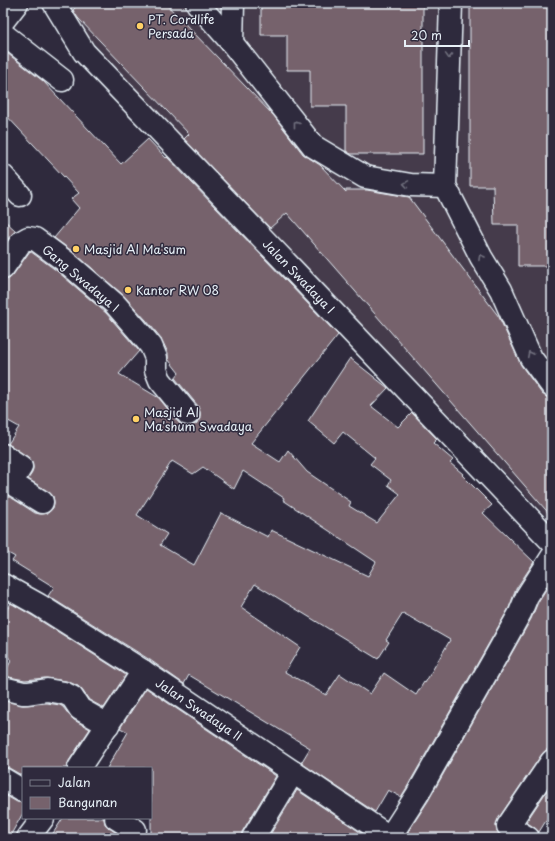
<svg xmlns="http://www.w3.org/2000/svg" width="555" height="841" viewBox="0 0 555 841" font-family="'Playpen Sans',sans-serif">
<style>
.built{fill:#443b4b}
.building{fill:#76626c;stroke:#e8f1f8;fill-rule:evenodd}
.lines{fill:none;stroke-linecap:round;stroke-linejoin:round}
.minor-casing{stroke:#e8f1f8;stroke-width:25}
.minor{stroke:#2f2a3d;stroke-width:22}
.oneway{stroke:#70707e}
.poi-dot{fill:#ffd166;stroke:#2f2a3d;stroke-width:1.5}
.labels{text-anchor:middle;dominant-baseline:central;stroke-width:3;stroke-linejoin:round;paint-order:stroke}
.poi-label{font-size:12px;fill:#e8f1f8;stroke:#2f2a3d;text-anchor:start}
.street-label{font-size:12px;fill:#e8f1f8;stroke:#2f2a3d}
</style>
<rect width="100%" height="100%" fill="#2f2a3d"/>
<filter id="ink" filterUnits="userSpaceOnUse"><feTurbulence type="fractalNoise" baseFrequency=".025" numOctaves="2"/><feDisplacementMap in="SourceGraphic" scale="8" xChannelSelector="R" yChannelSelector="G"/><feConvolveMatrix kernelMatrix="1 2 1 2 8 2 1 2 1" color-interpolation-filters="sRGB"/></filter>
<g filter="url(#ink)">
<!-- built -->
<polygon class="built" points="57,3 552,3 552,522 152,106"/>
<!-- building -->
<g class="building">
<polygon points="80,3 165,3 274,116 303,154 320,165 346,192 346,190 367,190 409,197 499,317 521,365 542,394 548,398 552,402 552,517 287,213 270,228 184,139 189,134 78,18 73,10"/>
<polygon points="261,3 423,3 423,154 351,154 346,151 346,106 310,106 310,70 287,70 287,35 261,35"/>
<polygon points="470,3 552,3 552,266 518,266 518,225 494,225 493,186 470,186"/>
<path d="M3,50L43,81L121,164L148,139L166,158L167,157L338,335L251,443L280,462L288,450L307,472L351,502L349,506L377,523L400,494L388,485L391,480L370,464L375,458L343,432L334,443L308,421L350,358L388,388L371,406L398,427L412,413L437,439L433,443L453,460L450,463L463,474L462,475L492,505L483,513L534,562L516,589L509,608L406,789L401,797L388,790L375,812L301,763L310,748L189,675L184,684L150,660L48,596L54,587L12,561L15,557L3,550V492L35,513L41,514L48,513L53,508L54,503L53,496L49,492L28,479L32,473L33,468L32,461L28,457L8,444L19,427L3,418V280L9,279L13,275L30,251L57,271L106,313L139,351L119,374L159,398L178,422L183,426H190L196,424L200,419V412L198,406L175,378L179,373L168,359V353L161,338L146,320L123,295L73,252L54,238L79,208L71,199L79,193L3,112ZM172,461L193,474L203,467L234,489L243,471L284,498L283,500L376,562L368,576L271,530L268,537L221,513L194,565L160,545L167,534L137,515ZM255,584L378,659L389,642L386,640L403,613L450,640L425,683L424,682L416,695L384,673L370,694L340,674L326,695L285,672L300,647L241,607Z"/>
<polygon points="3,219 16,231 11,235 4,244 3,243"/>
<polygon points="552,580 552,749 546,750 542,754 498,819 496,825 497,831 504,838 404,838 428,801 531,619 538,602"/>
<polygon points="11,603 33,616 126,675 104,708 89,700 82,690 78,686 66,681 45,678 25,680 3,676 11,661 10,661 11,659 3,655 3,616"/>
<polygon points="146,688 276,776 242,832 241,838 157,838 151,834 151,768 107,768 128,732 120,728"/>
<polygon points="5,701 23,705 47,703 60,705 63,707 70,716 74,720 90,729 69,761 66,768 23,768 23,776 9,768 3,767 3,705"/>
<polygon points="552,783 552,811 539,832 535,828 526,822"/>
<polygon points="297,790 369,838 268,838"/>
<polygon points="3,794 17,802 23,803 23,813 9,838 3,838"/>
<polygon points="63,818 104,818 105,824 109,828 124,838 50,838"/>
</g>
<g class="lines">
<defs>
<g id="minor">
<polyline points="54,3 84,52 296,273 552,542"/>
<polyline points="197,3 232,43 313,146 365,177 411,185 445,186"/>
<polyline points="451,3 445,186 481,257 501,290 531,358 552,386"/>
<polyline points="3,21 17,3"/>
<polyline points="3,34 62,80"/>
<polyline points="232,43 233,3"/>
<polyline points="3,176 20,195"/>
<polyline points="3,268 21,242 28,238 35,239 65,261 115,304 136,328 151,346 156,358 156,370 160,380 188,414"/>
<polyline points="3,455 21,467 11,483 42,502"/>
<polyline points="3,585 39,605 143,671 391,838"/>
<polyline points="3,688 23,693 28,693 47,690 64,693 72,697 80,709 108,725"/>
<polyline points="79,768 143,671"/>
<polyline points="3,779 23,791"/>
<polyline points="116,818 135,830"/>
<polyline points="390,837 417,795 496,656 520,613 527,596 552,557"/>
<polyline points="28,838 43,818"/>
<polyline points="253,838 293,772"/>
<polyline points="528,838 508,826 552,761"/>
</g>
</defs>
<!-- minor casing -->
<use href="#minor" class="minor-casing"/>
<!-- minor -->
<use href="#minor" class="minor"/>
</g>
<!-- one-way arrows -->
<defs><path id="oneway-chevron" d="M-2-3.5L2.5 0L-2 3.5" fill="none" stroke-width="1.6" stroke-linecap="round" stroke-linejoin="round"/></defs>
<g class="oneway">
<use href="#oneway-chevron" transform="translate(449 56) rotate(92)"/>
<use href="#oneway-chevron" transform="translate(296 124) rotate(-128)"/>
<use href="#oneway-chevron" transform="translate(406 184) rotate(-171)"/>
<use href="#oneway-chevron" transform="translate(481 257) rotate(-119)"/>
<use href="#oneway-chevron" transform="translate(530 354) rotate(-117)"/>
</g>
</g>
<!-- markers -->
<g class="poi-dot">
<circle cx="140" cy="26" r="4"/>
<circle cx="76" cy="249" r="4"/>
<circle cx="128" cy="290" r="4"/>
<circle cx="136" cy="419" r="4"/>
</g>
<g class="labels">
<!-- poi labels -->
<g class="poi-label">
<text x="148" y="19">PT. Cordlife<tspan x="148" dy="14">Persada</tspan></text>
<text x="84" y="249">Masjid Al Ma'sum</text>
<text x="136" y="290">Kantor RW 08</text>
<text x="144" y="412">Masjid Al<tspan x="144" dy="14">Ma'shum Swadaya</tspan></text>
</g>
<!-- street labels -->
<g class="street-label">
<text transform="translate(299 276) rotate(46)">Jalan Swadaya I</text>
<text transform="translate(81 278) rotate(40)">Gang Swadaya I</text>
<text transform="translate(199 709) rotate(34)">Jalan Swadaya II</text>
</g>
</g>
<!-- margin -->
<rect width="555" height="841" fill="none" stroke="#2f2a3d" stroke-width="16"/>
<rect x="8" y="8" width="539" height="825" fill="none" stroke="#e8f1f8" stroke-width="1.5" filter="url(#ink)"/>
<!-- legend -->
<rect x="22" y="767" width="130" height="52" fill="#2f2a3d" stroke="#797a88"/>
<rect x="30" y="780" width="20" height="6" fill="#2f2a3d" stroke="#797a88"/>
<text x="58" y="787" font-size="12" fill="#e8f1f8">Jalan</text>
<rect x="30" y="797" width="20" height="12" fill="#76626c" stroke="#797a88"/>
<text x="58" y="807" font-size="12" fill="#e8f1f8">Bangunan</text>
<!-- scale -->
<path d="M405 40v6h64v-6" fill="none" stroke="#e8f1f8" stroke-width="2"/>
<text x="411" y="40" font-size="12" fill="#e8f1f8" stroke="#2f2a3d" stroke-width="3" paint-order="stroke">20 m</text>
</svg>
